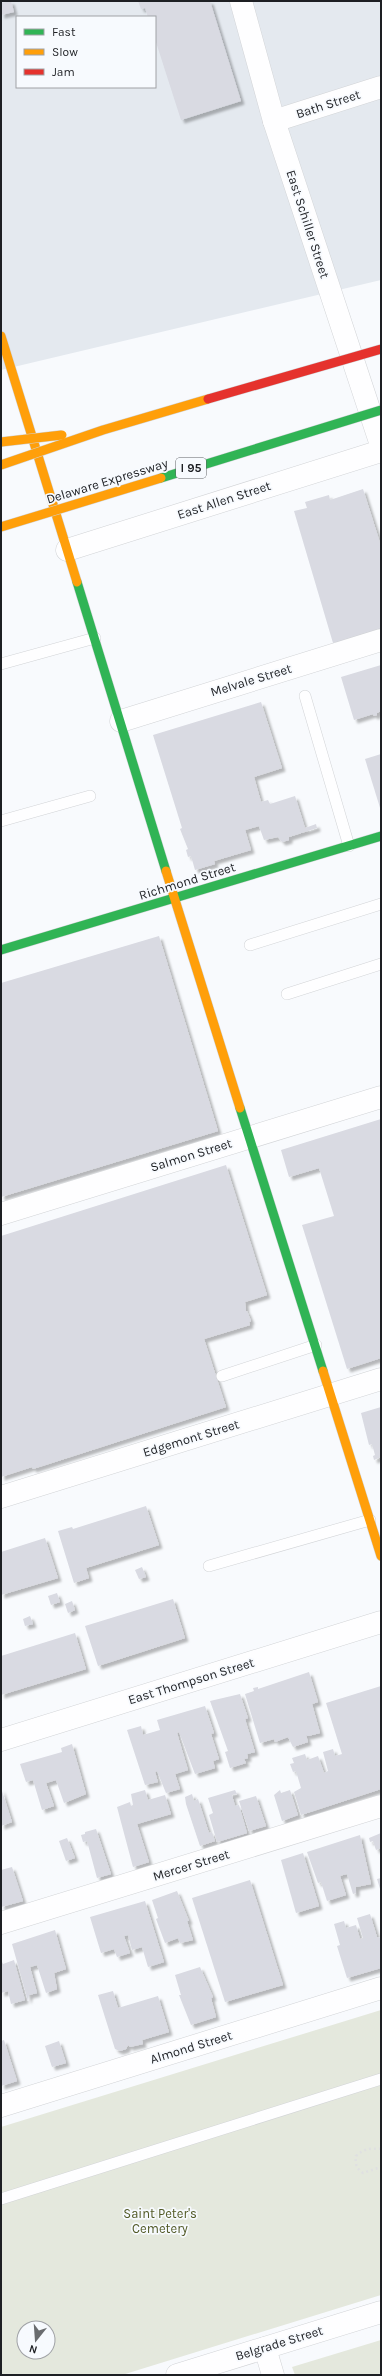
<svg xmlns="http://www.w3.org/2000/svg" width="382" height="2376" viewBox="0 0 382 2376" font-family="Karla,sans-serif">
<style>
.built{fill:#e4e9ef;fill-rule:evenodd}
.green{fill:#e4e8dd;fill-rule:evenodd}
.building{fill:#d9dae2;filter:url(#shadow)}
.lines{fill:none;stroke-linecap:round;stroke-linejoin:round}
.lane-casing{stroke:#d2d4d7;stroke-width:12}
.street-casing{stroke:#d2d4d7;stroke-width:23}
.fast-casing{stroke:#d2d4d7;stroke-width:10}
.slow-casing{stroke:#d2d4d7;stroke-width:10}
.path{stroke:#dfe0e1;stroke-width:2.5;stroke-dasharray:2 3;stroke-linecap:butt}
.lane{stroke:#fefeff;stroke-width:11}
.street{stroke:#fefeff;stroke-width:22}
.fast{stroke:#30b455;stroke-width:9}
.slow{stroke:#ff9f0a;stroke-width:9}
.fast-bridge-casing{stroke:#d2d4d7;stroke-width:10;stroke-linecap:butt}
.slow-bridge-casing{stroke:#d2d4d7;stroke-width:10;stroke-linecap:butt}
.jam-bridge-casing{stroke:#d2d4d7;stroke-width:10;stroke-linecap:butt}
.fast-bridge{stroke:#30b455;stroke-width:9}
.slow-bridge{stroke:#ff9f0a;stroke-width:9}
.jam-bridge{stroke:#e5322d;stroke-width:9}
.labels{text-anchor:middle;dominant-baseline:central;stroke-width:3.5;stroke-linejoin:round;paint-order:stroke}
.shield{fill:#f7fafe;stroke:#5e6165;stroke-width:1}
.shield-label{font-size:12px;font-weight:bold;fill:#1d1f23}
.street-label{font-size:13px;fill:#1d1f23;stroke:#f7fafe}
.park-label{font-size:13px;fill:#525a26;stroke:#f7fafe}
</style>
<defs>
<filter id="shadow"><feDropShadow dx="3.5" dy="3.5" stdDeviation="1" flood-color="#0004"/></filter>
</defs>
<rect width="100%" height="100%" fill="#f8fafd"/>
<!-- built -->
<path class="built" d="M1,1H381V280L1,370ZM17,17H155V87H17Z"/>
<!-- green -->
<g class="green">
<path d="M381,2010V2295L122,2375H1V2127ZM24,2328H48V2352H24Z"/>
<polygon points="381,2340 381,2375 295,2375 292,2367"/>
</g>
<!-- building -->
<g class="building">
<polygon points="11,1 14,12 1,15 1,3"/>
<polygon points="138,1 210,1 241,101 181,120 155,39 155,17 148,17 145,8 141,9"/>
<polygon points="363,489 381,546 381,628 333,643 294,511 307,508 305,502 329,495 330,500"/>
<polygon points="381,665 381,711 377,713 377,715 374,716 373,714 354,720 341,677"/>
<polygon points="261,702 282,768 254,777 261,802 268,800 270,804 295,796 305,828 316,824 317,828 289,837 289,840 282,842 278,837 264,840 259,826 245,830 251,850 214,861 215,864 195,870 191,856 188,857 186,850 188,849 180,829 182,828 153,735"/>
<polygon points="381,754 381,811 365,759"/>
<polygon points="159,936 218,1131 1,1197 1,983"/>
<polygon points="381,1119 381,1358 347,1369 302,1225 334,1216 319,1168 289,1177 281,1150"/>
<polygon points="226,1165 267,1295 245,1302 246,1311 247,1311 251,1321 249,1322 250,1325 204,1339 226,1407 33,1469 32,1467 1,1477 1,1236"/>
<polygon points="381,1407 381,1457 374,1460 373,1456 375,1455 372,1444 369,1445 361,1413"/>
<polygon points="146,1506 159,1545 86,1568 89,1578 74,1583 58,1531 72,1527 73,1529"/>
<polygon points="45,1538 58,1578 1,1595 1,1552"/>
<polygon points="142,1567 146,1577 139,1579 135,1570"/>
<polygon points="57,1593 60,1602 51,1605 48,1596"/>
<polygon points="173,1599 185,1638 98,1666 85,1626"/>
<polygon points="72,1601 75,1610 68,1613 65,1604"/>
<polygon points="30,1616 33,1624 25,1626 23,1619"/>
<polygon points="75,1633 86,1669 1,1695 1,1656"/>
<polygon points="309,1672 318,1702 312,1704 320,1733 308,1736 306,1735 308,1742 293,1747 288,1737 275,1742 274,1739 260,1743 245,1694 254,1691 253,1688 258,1687 258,1689"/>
<polygon points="381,1686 381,1789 301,1815 294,1792 301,1788 296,1771 293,1772 290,1764 294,1763 292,1758 305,1754 307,1760 318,1756 324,1773 328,1771 323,1752 333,1749 335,1756 342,1754 326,1703"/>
<polygon points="240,1694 248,1718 245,1719 255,1752 247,1754 248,1758 244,1759 246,1763 230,1768 225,1752 228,1751 210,1701"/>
<polygon points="205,1706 214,1733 211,1734 219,1759 213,1761 215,1768 195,1774 179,1732 177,1733 188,1770 175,1774 180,1789 166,1793 157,1771 155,1772 158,1782 145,1785 127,1730 141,1726 143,1735 160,1730 157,1720"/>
<polygon points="72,1744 86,1794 64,1803 56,1780 46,1783 54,1806 42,1810 33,1780 26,1782 20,1764 62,1752 61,1748"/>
<polygon points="1,1788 12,1822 1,1826"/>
<polygon points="145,1790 148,1800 165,1795 171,1814 137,1824 149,1862 133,1867 117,1807 130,1802 131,1806 133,1805 131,1794"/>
<polygon points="235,1790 237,1794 232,1795 235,1806 239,1805 247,1833 217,1842 209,1815 213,1813 208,1798"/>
<polygon points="280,1790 281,1793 290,1790 298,1815 282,1821 274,1795"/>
<polygon points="192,1794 194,1801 198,1799 209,1833 212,1832 215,1841 200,1846 186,1804 185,1797"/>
<polygon points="256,1796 266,1826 249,1831 239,1801"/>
<polygon points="96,1829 111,1874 97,1878 87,1841 83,1842 81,1835 85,1834 85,1832"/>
<polygon points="381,1833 381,1848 376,1850 373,1841 370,1842 369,1838"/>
<polygon points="360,1835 371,1884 356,1887 356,1893 353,1894 347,1874 343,1875 340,1876 346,1895 327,1901 321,1882 318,1883 307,1852"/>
<polygon points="67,1838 75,1858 66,1861 59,1841"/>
<polygon points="303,1853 319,1906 296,1913 281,1860"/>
<polygon points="12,1867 23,1901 1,1907 1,1870"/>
<polygon points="381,1878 381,1892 377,1879"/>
<polygon points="250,1880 283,1985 225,2002 192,1898"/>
<polygon points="177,1891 189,1921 187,1921 193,1940 180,1943 178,1938 165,1943 156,1919 158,1918 152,1900"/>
<polygon points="145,1901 164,1962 148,1967 142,1947 132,1950 128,1935 124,1936 130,1953 117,1957 114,1949 101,1953 90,1917"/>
<polygon points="370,1914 377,1937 381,1938 381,1968 347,1978 337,1946 340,1945 334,1924 344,1921 346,1928 356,1925 360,1939 363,1938 357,1918"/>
<polygon points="55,1930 66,1969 54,1973 57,1989 46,1993 37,1965 30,1967 37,1993 29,1995 28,2001 12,1944"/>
<polygon points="1,1960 3,1964 14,1960 25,2000 11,2004 8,1991 1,1993"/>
<polygon points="200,1967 213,1997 211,1998 216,2017 191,2025 179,1995 181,1995 175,1975"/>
<polygon points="113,1991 118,2008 158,1996 169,2032 142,2040 143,2044 130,2047 128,2045 126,2049 120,2051 115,2049 98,1995"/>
<polygon points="4,2040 17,2081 1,2086 1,2041"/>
<polygon points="59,2041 66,2063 52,2067 45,2046"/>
</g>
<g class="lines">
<defs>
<g id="lane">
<polyline points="1,664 95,638"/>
<polyline points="305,696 349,846"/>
<polyline points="1,821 90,796"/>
<polyline points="250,945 381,904"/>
<polyline points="287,994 381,964"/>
<polyline points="222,1376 316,1345"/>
<polyline points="209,1566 370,1520"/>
<polyline points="1,2199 381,2079"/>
</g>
<g id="street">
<polyline points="241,1 274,121 381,445"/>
<polyline points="274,121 381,87"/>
<polyline points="67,550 381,451"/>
<polyline points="121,721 381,640"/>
<polyline points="1,1214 381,1097"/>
<polyline points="1,1497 381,1379"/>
<polyline points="1,1740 381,1622"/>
<polyline points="1,1923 381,1806"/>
<polyline points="1,2106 381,1988"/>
<polyline points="265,2348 273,2375"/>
<polyline points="177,2375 381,2312"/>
</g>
<g id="fast">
<polyline points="77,582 166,871"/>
<polyline points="1,950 381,836"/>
<polyline points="240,1108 323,1371"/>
</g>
<g id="slow">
<polyline points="1,336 77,582"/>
<polyline points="166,871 240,1108"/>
<polyline points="323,1371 381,1556"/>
</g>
</defs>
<!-- lane casing -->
<use href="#lane" class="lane-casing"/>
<!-- street casing -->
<use href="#street" class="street-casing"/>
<!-- fast casing -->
<use href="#fast" class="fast-casing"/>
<!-- slow casing -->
<use href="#slow" class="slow-casing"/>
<!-- path -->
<path class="path" d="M381,2149C370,2148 363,2149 356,2156C355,2164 356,2168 363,2173L381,2167"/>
<!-- lane -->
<use href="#lane" class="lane"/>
<!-- street -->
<use href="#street" class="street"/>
<!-- fast -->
<use href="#fast" class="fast"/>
<!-- slow -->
<use href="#slow" class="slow"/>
<defs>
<polyline id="fast-bridge" points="161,478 381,410"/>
<g id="slow-bridge">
<polyline points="1,442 62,435"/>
<polyline points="1,465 103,430 208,399"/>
<polyline points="1,527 161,478"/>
</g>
<polyline id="jam-bridge" points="208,399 381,349"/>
</defs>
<!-- fast-bridge casing -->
<use href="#fast-bridge" class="fast-bridge-casing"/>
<!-- slow-bridge casing -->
<use href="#slow-bridge" class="slow-bridge-casing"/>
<!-- jam-bridge casing -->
<use href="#jam-bridge" class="jam-bridge-casing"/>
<!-- fast-bridge -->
<use href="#fast-bridge" class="fast-bridge"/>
<!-- slow-bridge -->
<use href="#slow-bridge" class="slow-bridge"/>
<!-- jam-bridge -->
<use href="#jam-bridge" class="jam-bridge"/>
</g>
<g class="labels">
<!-- shield labels -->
<rect class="shield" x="176" y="458" width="30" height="20" rx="3"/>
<g class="shield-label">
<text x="191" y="468">I 95</text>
</g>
<!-- street labels -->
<g class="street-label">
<text transform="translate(328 104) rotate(-18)">Bath Street</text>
<text transform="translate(308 224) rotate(72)">East Schiller Street</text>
<text transform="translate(107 481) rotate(-17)">Delaware Expressway</text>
<text transform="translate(224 500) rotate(-18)">East Allen Street</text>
<text transform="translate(251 680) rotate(-17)">Melvale Street</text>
<text transform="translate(187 881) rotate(-17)">Richmond Street</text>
<text transform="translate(191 1155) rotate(-17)">Salmon Street</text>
<text transform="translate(191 1438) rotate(-17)">Edgemont Street</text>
<text transform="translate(191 1681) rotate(-17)">East Thompson Street</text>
<text transform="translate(191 1865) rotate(-17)">Mercer Street</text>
<text transform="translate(191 2047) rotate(-17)">Almond Street</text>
<text transform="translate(279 2343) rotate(-17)">Belgrade Street</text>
</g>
<!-- park labels -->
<g class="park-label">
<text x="160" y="2213">Saint Peter's<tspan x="160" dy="15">Cemetery</tspan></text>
</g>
</g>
<!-- border -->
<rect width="382" height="2376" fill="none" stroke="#1d1f23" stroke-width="4"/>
<!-- legend -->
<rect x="16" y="16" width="140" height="72" fill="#f7fafe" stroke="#a0a2a6"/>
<rect x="24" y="29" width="20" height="6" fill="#30b455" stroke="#a0a2a6"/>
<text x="52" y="36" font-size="12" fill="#1d1f23">Fast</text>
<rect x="24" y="49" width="20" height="6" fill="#ff9f0a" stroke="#a0a2a6"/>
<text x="52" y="56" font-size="12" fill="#1d1f23">Slow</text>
<rect x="24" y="69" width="20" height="6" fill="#e5322d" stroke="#a0a2a6"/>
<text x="52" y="76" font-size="12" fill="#1d1f23">Jam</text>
<!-- north arrow -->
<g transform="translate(36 2340) rotate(197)"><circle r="19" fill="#f7fafe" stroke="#a0a2a6"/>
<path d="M0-3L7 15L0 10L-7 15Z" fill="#6a6c6f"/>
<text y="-6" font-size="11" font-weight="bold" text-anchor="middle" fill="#1d1f23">N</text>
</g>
</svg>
